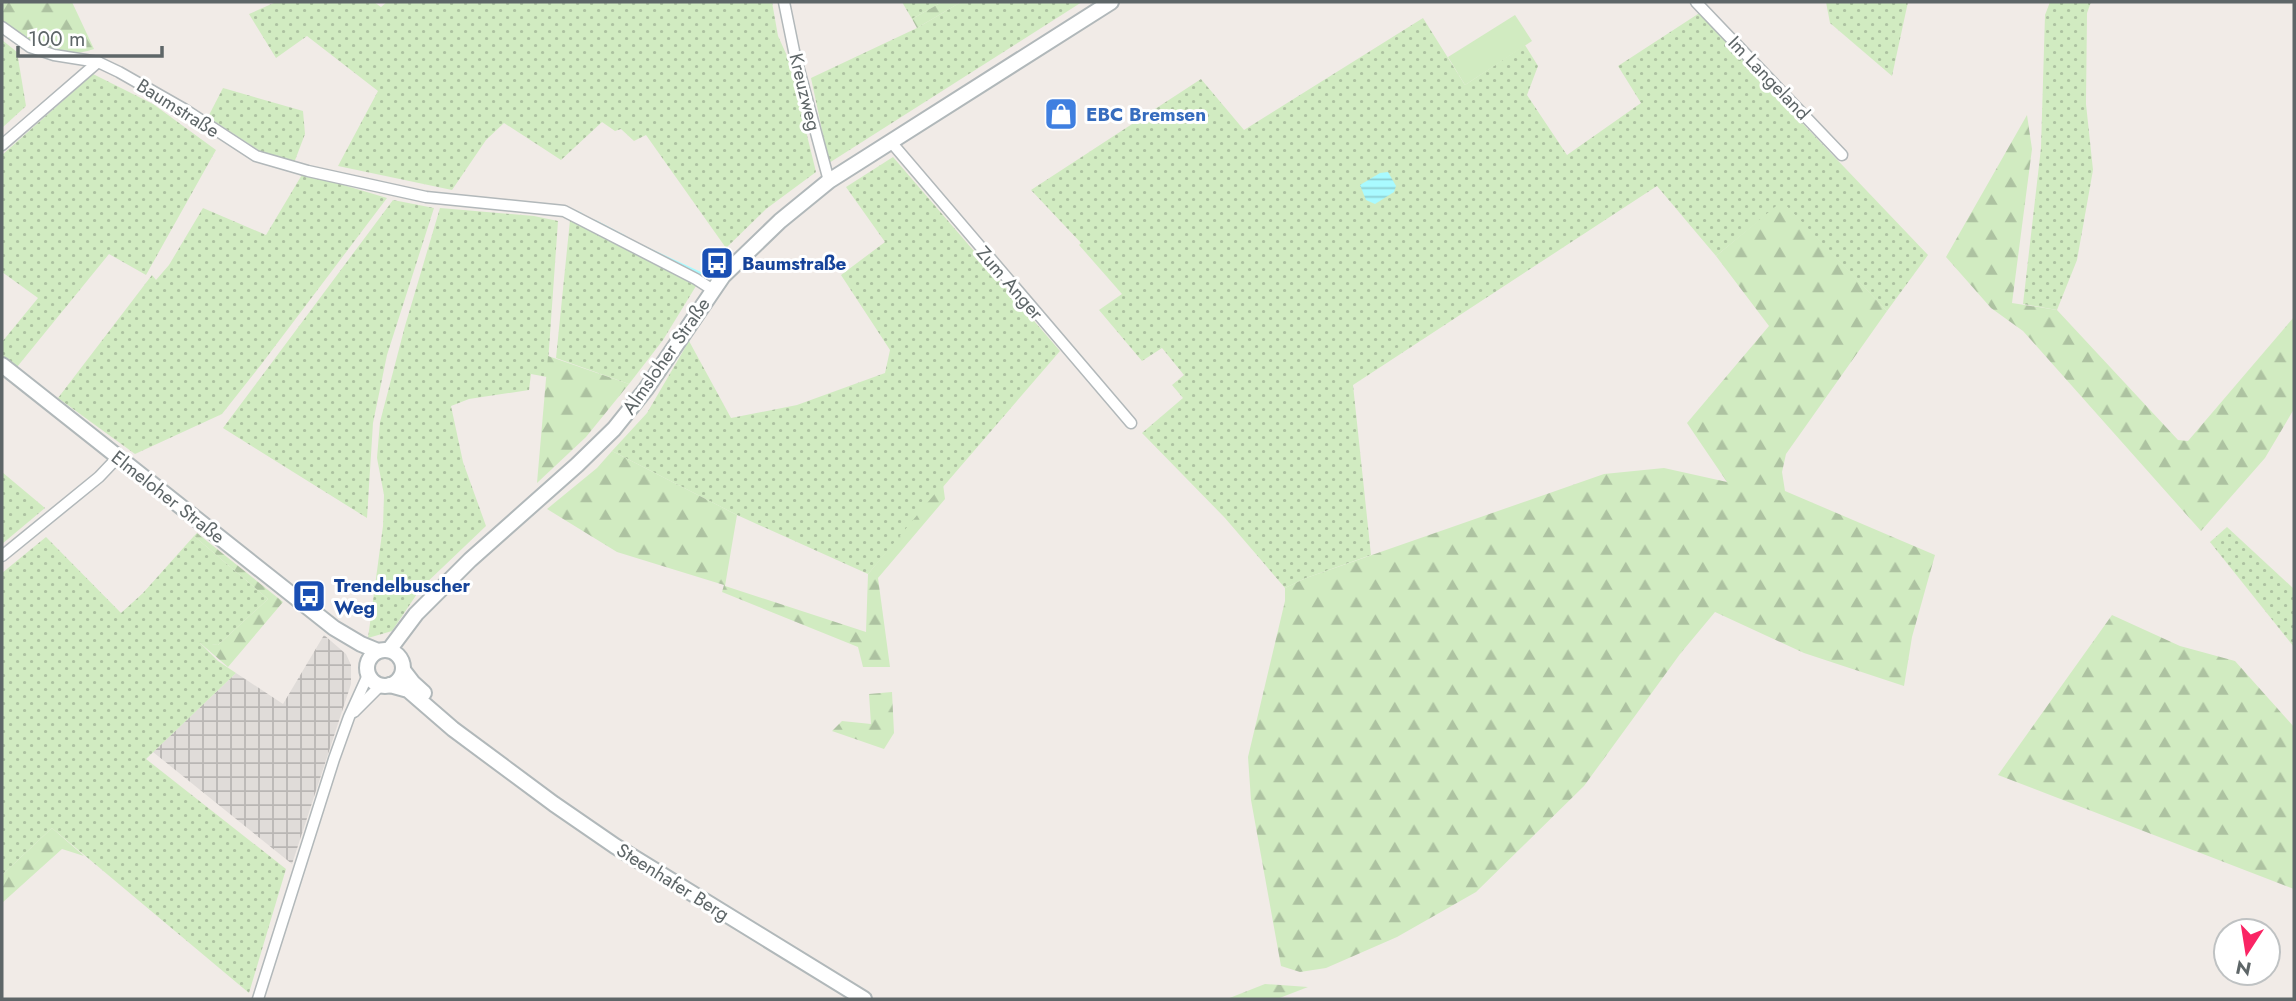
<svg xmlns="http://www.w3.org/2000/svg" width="2296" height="1001" viewBox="0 0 2296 1001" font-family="Jost,sans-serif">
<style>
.industrial{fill:url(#industrial-grid)}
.green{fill:url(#green-dots)}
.forest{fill:url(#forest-firs)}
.pitch{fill:#d1ebc1}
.water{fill:url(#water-rules)}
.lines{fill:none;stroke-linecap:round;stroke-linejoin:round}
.stream{stroke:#a9faff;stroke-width:2.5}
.street-casing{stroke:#b2b8ba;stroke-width:13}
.secondary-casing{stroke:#b1b8ba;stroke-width:18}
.street{stroke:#fff;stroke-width:10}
.secondary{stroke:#fff;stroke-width:14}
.labels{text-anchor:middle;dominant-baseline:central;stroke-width:6;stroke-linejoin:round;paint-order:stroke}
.street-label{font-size:19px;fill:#5e6668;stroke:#fff}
.shop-label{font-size:19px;font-weight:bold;fill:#366cbe;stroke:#fff;text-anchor:start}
.transit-label{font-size:19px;font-weight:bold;fill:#164399;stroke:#fff;text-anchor:start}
</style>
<defs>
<pattern id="industrial-grid" width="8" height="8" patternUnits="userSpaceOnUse" patternTransform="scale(1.75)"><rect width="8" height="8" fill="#e0dcd9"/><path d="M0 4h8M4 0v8" fill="none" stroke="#b9b6b4"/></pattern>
<pattern id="green-dots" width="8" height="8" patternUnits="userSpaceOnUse" patternTransform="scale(1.75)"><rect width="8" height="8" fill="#d1ebc1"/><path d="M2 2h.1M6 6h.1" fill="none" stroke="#adc2a1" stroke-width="1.8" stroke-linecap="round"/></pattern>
<pattern id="forest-firs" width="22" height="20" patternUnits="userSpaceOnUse" patternTransform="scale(1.75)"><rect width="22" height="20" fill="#d1ebc1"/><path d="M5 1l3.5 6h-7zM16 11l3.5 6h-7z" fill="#adc2a1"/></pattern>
<pattern id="water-rules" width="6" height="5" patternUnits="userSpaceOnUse" patternTransform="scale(1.75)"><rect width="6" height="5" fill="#a9faff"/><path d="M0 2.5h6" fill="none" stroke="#8dced2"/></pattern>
</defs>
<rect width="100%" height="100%" fill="#f1ebe7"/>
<!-- industrial -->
<polygon class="industrial" points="324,635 346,654 351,665 351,684 292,864 153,752 236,673 283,704"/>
<!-- green -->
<g class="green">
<polygon points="276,2 374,2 381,7 387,2 772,2 778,36 788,58 816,172 766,209 726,248 646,135 634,141 621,129 615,131 602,122 561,160 504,123 486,140 452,190 338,166 378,91 307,36 276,58 249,14"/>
<polygon points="902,2 942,2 912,19"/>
<polygon points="961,2 1082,2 829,163 811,78 917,28"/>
<polygon points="1826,2 1908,2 1892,76 1830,23"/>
<polygon points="2050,2 2091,2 2087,13 2086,104 2093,170 2077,260 2057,310 2023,304 2041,148 2045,15"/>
<polygon points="1701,12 1784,104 1928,255 1887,311 1782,202 1716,256 1657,186 1353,385 1371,555 1306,578 1285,588 1225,518 1142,433 1183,398 1172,385 1184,375 1162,348 1142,361 1099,310 1122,294 1079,245 1081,243 1031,190 1201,79 1244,130 1423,18 1465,85 1525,45 1538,66 1527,95 1567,155 1641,103 1618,66"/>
<polygon points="2,40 17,52 26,106 2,128"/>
<polygon points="93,74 153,104 216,150 146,275 109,254 17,367 2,355 2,342 38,298 2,272 2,155"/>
<polygon points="223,88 303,111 305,134 294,163 263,153 208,117"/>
<polygon points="893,157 1060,351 868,574 737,515 612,451 647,413 689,341 731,418 797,405 885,373 890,350 841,275 885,242 846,187"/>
<polygon points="303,173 387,198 260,366 222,414 135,454 58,398 152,275 156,280 169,265 203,208 266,235"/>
<polygon points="393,200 434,208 387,355 373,423 367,518 223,428"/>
<polygon points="440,208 534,216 558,221 547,377 531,374 529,390 469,399 451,406 463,462 486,526 421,588 392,631 368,638 383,526 384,495 377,458 380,422 405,326"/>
<polygon points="570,220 594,230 696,286 663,340 629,384 556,358"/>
<polygon points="2,472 45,508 2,544"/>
<polygon points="2227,527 2294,589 2294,647 2210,542"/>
<polygon points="194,536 268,599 218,645 200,643 218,661 236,673 146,759 286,869 249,993 52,828 2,875 2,573 46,537 121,613 143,593"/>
</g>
<!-- forest -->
<g class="forest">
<path d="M2,2H72L94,49C56,62 32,44 2,23Z"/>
<polygon points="942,2 961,2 917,28 912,19"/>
<polygon points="2027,115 2032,149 2012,303 2057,310 2178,440 2188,441 2294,317 2294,409 2265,458 2201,531 2023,331 1991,308 1946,257"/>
<polygon points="1782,201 1887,311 1786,454 1782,472 1785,491 1935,555 1912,637 1904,686 1804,653 1715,612 1680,654 1584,786 1476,892 1397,937 1326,968 1300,972 1281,966 1251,800 1248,757 1285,601 1285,588 1306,578 1604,474 1664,468 1727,482 1687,423 1769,326 1716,256"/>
<polygon points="548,356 629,384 586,437 537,483"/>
<polygon points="612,451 737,515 725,586 866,632 868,574 943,484 945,499 878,578 890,667 863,667 858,647 722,592 724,585 617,552 547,509 597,468"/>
<polygon points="197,533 283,602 228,667 199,642 218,645 268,599 194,536"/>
<polygon points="2112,615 2180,646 2235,661 2294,727 2294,889 1998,775"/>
<polygon points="892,692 894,733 884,749 832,731 842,721 871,724 869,694"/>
<polygon points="52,828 84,856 62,849 2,903 2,875"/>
<polygon points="1265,984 1308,987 1277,999 1227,999"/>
</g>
<!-- pitch -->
<polygon class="pitch" points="1515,15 1532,41 1465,85 1448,57"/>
<!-- water -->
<polygon class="water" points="1388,172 1396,186 1394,192 1375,204 1366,200 1360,185 1380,173"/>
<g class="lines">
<!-- stream -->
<g class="stream">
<polyline points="572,210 581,214"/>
<polyline points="595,221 624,236"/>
<polyline points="642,246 702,274"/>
</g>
<defs>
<g id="street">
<polyline points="784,2 794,51 829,181"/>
<polyline points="1696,2 1842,155"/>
<polyline points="2,27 30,47 54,55 98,62 119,72 184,109 256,156 308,171 426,197 564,211 696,279 713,290"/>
<polyline points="891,142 1131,423"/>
<polyline points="2,145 98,62"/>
<polyline points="2,556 99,477 118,457"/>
<polyline points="354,712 380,686"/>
<polyline points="258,999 334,759 349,717 368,675"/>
</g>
<g id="secondary">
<polyline points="2,365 334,628 361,644 378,651"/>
<circle cx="385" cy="668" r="18"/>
<polyline points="389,650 416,614 470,560 577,465 614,429 646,389 723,276 780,221 829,181 1111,2"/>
<polyline points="403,670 413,683 424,693"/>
<polyline points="390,685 408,690 453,729 554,804 615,846 864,999"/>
</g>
</defs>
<!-- street casing -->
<use href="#street" class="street-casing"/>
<!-- secondary casing -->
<use href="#secondary" class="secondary-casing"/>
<!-- street -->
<use href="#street" class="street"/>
<!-- secondary -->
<use href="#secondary" class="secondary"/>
</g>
<!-- icons -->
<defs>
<symbol id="shop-square" viewBox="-11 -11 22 22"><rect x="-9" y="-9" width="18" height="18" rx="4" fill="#3f7fe0" stroke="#fff"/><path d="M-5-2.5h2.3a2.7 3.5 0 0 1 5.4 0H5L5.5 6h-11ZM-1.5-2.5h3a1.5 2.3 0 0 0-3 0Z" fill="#fff"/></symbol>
<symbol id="bus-square" viewBox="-11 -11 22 22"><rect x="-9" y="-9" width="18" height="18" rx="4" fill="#1a4fb4" stroke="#fff"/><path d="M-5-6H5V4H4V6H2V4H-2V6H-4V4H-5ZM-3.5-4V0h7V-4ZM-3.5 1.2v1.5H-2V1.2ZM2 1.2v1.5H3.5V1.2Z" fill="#fff"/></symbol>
</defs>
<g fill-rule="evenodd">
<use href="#shop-square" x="1042" y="95" width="38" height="38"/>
<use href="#bus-square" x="698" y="244" width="38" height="38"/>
<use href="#bus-square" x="290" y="577" width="38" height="38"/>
</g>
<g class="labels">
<!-- street labels -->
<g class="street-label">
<text transform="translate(1769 78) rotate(46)">Im Langeland</text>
<text transform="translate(805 92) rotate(76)">Kreuzweg</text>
<text transform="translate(178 108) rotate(32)">Baumstraße</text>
<text transform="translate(1010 283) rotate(49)">Zum Anger</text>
<text transform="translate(666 356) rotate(-55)">Almsloher Straße</text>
<text transform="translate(168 497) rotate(38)">Elmeloher Straße</text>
<text transform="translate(673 882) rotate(32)">Steenhafer Berg</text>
</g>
<!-- shop labels -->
<g class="shop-label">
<text x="1086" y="114">EBC Bremsen</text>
</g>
<!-- transit labels -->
<g class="transit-label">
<text x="742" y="263">Baumstraße</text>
<text x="334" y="585">Trendelbuscher<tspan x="334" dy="22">Weg</tspan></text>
</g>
</g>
<!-- border -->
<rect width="2296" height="1001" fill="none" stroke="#5e6668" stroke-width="7"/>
<!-- north arrow -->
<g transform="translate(2247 952) rotate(192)"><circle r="33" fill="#ffffff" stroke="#bfc2c3" stroke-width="2"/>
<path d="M0-5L12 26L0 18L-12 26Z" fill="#fa2464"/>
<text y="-10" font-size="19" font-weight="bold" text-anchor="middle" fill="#5e6668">N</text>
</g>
<!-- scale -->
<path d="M18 46v10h144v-10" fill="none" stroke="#5e6668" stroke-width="3.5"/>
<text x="28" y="46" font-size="21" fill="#5e6668" stroke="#ffffff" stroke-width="5" paint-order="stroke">100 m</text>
</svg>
